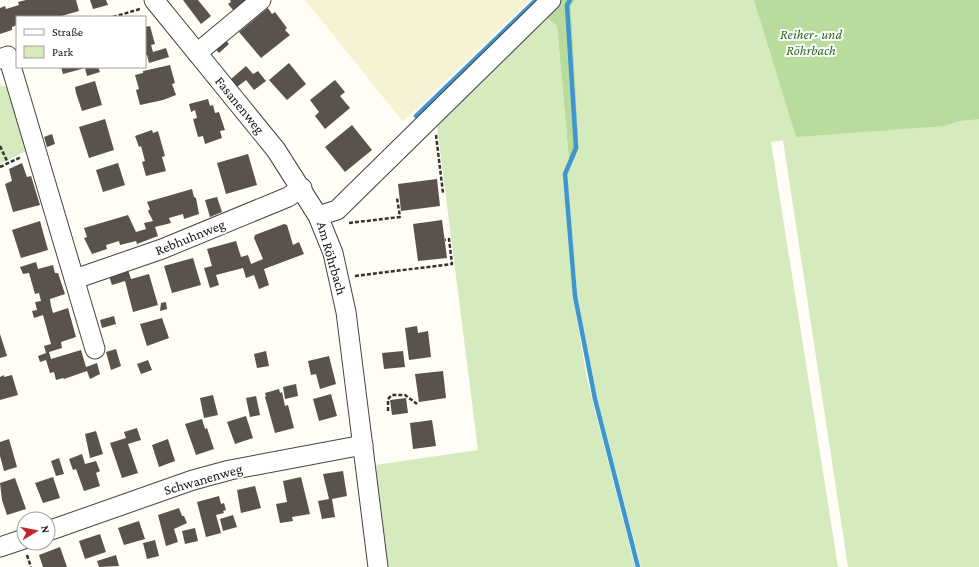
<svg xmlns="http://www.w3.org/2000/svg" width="979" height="567" viewBox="0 0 979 567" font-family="'Crimson Pro',serif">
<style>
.farmland{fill:#f6f3d4}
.green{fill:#d5ebbd}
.forest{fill:#b9dc9c}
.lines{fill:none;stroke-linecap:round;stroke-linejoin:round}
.stream{stroke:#3f96cf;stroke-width:4.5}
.building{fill:#5a524d}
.minor-casing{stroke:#444;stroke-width:21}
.path{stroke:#333;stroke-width:2.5;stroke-dasharray:4 2;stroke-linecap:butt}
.minor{stroke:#fff;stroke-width:19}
.labels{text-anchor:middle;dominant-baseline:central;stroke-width:4;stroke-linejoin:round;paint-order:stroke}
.park-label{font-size:14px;font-style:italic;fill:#2f6b1f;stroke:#fff}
.street-label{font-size:14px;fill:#111;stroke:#fff}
</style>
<rect width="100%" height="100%" fill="#fffdf5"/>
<!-- farmland -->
<polygon class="farmland" points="305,0 530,0 403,122"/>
<!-- green -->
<g class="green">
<polygon points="575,0 936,0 789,111 796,137 979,0 979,567 848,567 783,140 771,142 838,567 641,567 597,398 577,295 567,174 579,148 571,6"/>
<polygon points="547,18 557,26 569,160 563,174 573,296 587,379 635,567 388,567 375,465 478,450 437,126"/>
<polygon points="0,85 10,88 30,149 0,164"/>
</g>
<!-- forest -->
<g class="forest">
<polygon points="559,0 575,0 571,6 579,148 573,162 569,160 557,26 547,18"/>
<polygon points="754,0 979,0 979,119 960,121 944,126 796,137"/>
</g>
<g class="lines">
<!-- stream -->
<g class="stream">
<polyline points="570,0 567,5 576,148 565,174 575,296 595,399 638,567"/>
<polyline points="416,116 536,0"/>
</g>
</g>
<!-- building -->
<g class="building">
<polygon points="26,0 76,0 79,11 58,17 17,17 17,25 12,27 12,30 0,34 0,8 5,6 6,9 19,5 18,2"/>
<polygon points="90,0 106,0 108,5 93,9"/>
<polygon points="183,0 198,0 211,16 201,24"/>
<polygon points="230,0 256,0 234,11 228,4 231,2"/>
<polygon points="268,8 272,14 275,12 287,28 285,30 290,35 261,58 239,32"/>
<polygon points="150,26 155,44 151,45 153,52 166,48 169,57 149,63 147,55 145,55 145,27"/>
<polygon points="223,37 229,44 219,53 212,45"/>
<polygon points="289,63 306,84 287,100 269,80"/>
<polygon points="170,65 175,83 172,84 176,95 163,100 140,105 136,90 139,89 135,75 143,73 143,71"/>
<polygon points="246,66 253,74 258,71 266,81 254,90 246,80 237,87 231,79"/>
<polygon points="61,67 98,67 100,72 87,76 85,68 63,74"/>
<polygon points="335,80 345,92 340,96 350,108 325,129 315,116 319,112 310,100"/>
<polygon points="95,81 102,105 82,111 76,93 75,87"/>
<polygon points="208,99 210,106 213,105 215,113 219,112 225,130 220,131 222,138 205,144 203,136 198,137 193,119 197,118 195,110 191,112 189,104"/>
<polygon points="105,119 114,150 89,158 79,127"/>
<polygon points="352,125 372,150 345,172 325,147"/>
<polygon points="152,130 153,133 158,131 165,156 162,157 166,171 146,176 142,162 145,161 141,146 139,147 135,136"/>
<polygon points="52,134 55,144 47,147 44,137"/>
<polygon points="248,154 257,185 226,194 217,163"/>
<polygon points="22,163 27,177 31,176 40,205 13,212 5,184 12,181 9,169"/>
<polygon points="118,163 125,185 103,192 96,170"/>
<polygon points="437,179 440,206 401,211 398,184"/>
<polygon points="192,189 194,197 196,198 199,214 184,219 183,214 169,218 171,223 155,227 158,236 137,244 136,241 120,245 119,241 106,245 107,249 92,254 84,238 87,237 84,228 128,215 136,232 146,229 144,223 153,221 148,211 150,209 147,202"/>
<polygon points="217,197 222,212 210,217 205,200"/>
<polygon points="442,220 447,258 418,261 413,224"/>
<polygon points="40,221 48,250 21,258 12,230"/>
<polygon points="284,224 287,225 293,245 299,242 304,254 264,269 269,285 259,289 254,275 246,278 243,268 216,275 219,285 210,288 204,268 212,266 207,249 236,241 241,257 248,255 251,264 263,259 254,238 255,235"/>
<polygon points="193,258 201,285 172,293 164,266"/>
<polygon points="36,262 38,269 53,265 55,273 58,273 65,294 50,299 51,306 53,313 68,308 76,337 61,342 62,348 49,352 51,359 81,350 86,367 97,363 100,374 90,379 87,371 64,379 63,378 56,380 54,372 50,373 46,360 40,362 38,356 46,353 44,346 51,344 43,315 34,318 32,311 37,310 35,302 41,301 39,293 35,294 29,273 23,274 20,267"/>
<polygon points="128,270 131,279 149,274 158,305 133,312 125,281 112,285 109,276"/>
<polygon points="166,302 167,309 160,311 161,303"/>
<polygon points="114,316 116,324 102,328 100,320"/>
<polygon points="162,318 169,338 147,346 140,324"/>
<polygon points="417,326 418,333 428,331 431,357 409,360 405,328"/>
<polygon points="0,334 7,356 0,358"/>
<polygon points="116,349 121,366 111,370 106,352"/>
<polygon points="266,351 269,366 257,368 254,354"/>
<polygon points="403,351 405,367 384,369 382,353"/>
<polygon points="329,356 336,384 320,389 316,374 311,375 308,361"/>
<polygon points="148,360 152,370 141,374 137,364"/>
<polygon points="443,371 446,398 419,402 415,374"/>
<polygon points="4,375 4,377 12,375 18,395 0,400 0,377"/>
<polygon points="296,384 298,396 285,399 283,387"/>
<polygon points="279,389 280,393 282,392 285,406 288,405 294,428 275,433 265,397 266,396 265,393"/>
<polygon points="331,394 337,416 319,421 313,399"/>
<polygon points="213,395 218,415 204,418 200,398"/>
<polygon points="256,396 260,415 250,417 246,398"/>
<polygon points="406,398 408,413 392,415 390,400"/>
<polygon points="246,416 253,438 235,444 227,422"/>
<polygon points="202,419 205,429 207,428 214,449 196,455 185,424"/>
<polygon points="432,420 436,446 413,449 410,423"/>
<polygon points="137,428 141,440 128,444 138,473 122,478 110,443 126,438 124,432"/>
<polygon points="96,431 103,454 90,458 85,434"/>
<polygon points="9,439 17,467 4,471 0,456 0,442"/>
<polygon points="168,439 175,461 159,467 152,445"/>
<polygon points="82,454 85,464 96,461 100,471 96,473 100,486 84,491 76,469 73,470 69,459"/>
<polygon points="59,458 64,474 56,476 51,461"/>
<polygon points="343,471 347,496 332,499 335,517 322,519 318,501 329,499 323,474"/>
<polygon points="53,477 60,498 43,503 35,483"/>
<polygon points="301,477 310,514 292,517 293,521 280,523 276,504 287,502 283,481"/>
<polygon points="15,478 26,509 7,515 2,500 0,483"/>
<polygon points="255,486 261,508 241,513 237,490"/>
<polygon points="219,496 221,504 224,503 226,510 223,511 224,513 216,515 221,533 206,537 197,502"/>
<polygon points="179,508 182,516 184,516 187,523 174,529 178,542 166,546 158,515"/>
<polygon points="233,515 237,527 223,531 220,519"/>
<polygon points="139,521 145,539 124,545 118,528"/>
<polygon points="195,528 198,541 185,544 182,531"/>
<polygon points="100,534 106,552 85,559 79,541"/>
<polygon points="155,540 159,556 147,559 143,543"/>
<polygon points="60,547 67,567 43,567 39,555"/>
<polygon points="116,555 119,566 99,567 97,561"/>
</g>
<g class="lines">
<defs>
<g id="minor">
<polyline points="154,0 276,150 318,216 333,253 346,312 378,567"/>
<polyline points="197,53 261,0"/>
<polyline points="0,59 8,56 95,349"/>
<polyline points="318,216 337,210 551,0"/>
<polyline points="75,279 162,249 288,197 302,188"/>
<polyline points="48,531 193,480 230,470 363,445"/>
<polyline points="0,547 24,539"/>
</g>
</defs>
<!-- minor casing -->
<use href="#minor" class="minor-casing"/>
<!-- path -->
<g class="path">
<polyline points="113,17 140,9"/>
<polyline points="436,135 443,193"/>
<polyline points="0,146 8,163"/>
<polyline points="0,167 21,157"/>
<polyline points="349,223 400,217 397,198"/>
<polyline points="355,276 452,264 449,239 445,240"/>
<polyline points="388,411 388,399 392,395 405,395 417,404"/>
<polyline points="27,555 31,567"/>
</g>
<!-- minor -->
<use href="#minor" class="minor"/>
</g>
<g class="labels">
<!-- park labels -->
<g class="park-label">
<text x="811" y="34">Reiher- und<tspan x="811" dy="16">Röhrbach</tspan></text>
</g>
<!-- street labels -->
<g class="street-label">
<text transform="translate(240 105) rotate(51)">Fasanenweg</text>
<text transform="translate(190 237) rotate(-22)">Rebhuhnweg</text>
<text transform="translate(332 258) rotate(74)">Am Röhrbach</text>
<text transform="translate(203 479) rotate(-16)">Schwanenweg</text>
</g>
</g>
<!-- legend -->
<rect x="16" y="16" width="130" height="52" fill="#ffffff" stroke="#a0a0a0"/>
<rect x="24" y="29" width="20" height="6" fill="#ffffff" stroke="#a0a0a0"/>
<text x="52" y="36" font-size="12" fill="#111111">Straße</text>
<rect x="24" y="46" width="20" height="12" fill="#d5ebbd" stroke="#a0a0a0"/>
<text x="52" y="56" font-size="12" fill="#111111">Park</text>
<!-- north arrow -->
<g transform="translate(36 531) rotate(80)"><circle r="19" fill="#ffffff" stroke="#a0a0a0"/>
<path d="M0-3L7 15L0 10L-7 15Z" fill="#c4262e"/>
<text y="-6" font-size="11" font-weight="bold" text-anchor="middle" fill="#111111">N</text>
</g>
</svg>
